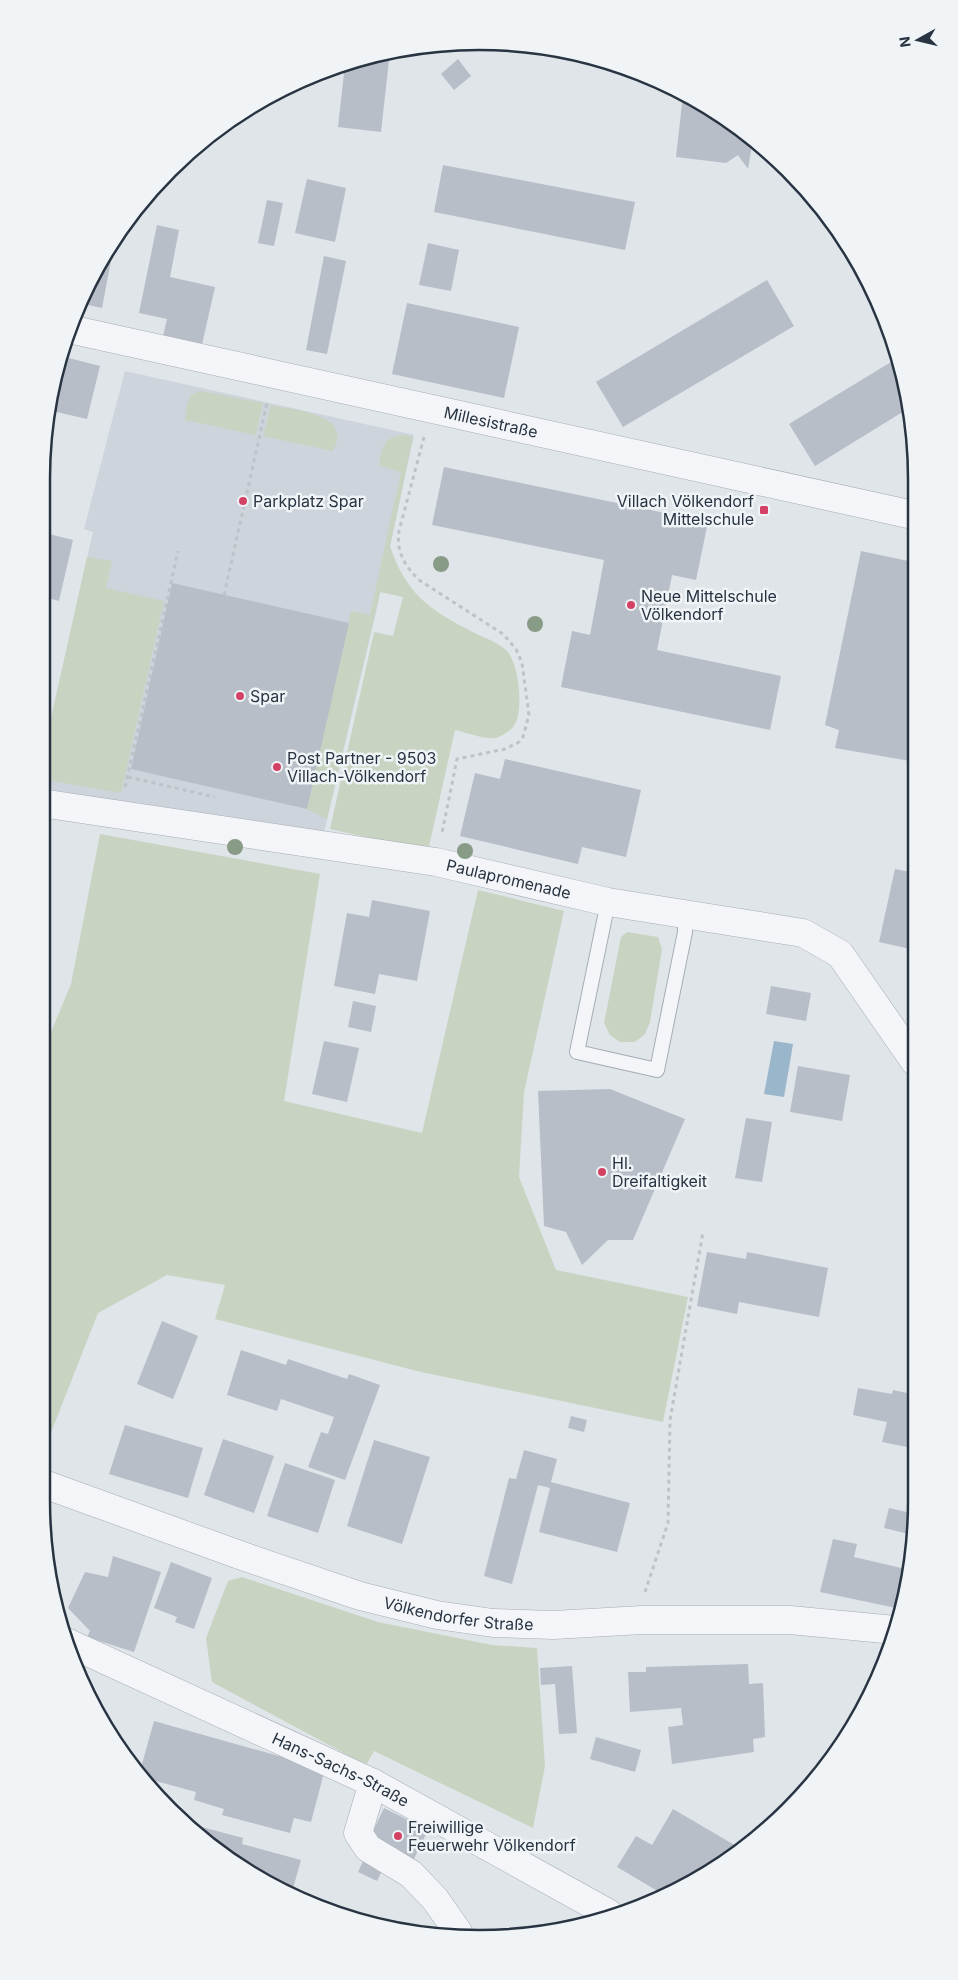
<svg xmlns="http://www.w3.org/2000/svg" width="958" height="1980" viewBox="0 0 958 1980" font-family="Inter,sans-serif">
<style>
.built{fill:#ced4dc}
.green{fill:#c8d4c1}
.water{fill:#9ab6cb}
.building{fill:#b7bec7}
.lines{fill:none;stroke-linecap:round;stroke-linejoin:round}
.lane-casing{stroke:#a5acb4;stroke-width:16}
.street-casing{stroke:#a5acb4;stroke-width:29}
.path{stroke:#bec3c9;stroke-width:3;stroke-dasharray:4 4;stroke-linecap:butt}
.lane{stroke:#f3f5f8;stroke-width:14}
.street{stroke:#f3f5f8;stroke-width:28}
.tree{fill:#889b86}
.poi-dot{fill:#d34164;stroke:#f0f4f7;stroke-width:2}
.labels{text-anchor:middle;dominant-baseline:central;stroke-width:5;stroke-linejoin:round;paint-order:stroke}
.street-label{font-size:16px;fill:#283442;stroke:#f0f4f7}
.poi-label{font-size:16px;fill:#283442;stroke:#f0f4f7;text-anchor:start}
.rim{fill:none;stroke:#283442;stroke-width:2.5}
</style>
<rect width="100%" height="100%" fill="#e0e5ea"/>
<!-- built -->
<polygon class="built" points="125,371 414,435 375,617 323,837 41,788 41,763 93,532 84,529"/>
<!-- green -->
<g class="green">
<path d="M201,391L263,403L256,435L185,420C187,407 186,393 201,391Z"/>
<path d="M271,405C288,409 331,412 337,432C338,439 336,445 333,451L263,436Z"/>
<path d="M403,435L413,437L390,546C405,592 429,610 471,631C481,637 496,641 505,649C519,661 523,706 516,722C513,730 503,735 496,738C487,740 464,732 455,730L428,851L330,829L374,632L393,636L403,597L380,592L327,819L307,809L351,611L370,615L401,472L379,466C382,448 383,437 403,435Z"/>
<polygon points="87,557 112,561 106,588 164,601 121,793 41,779 41,763"/>
<polygon points="100,834 320,874 284,1101 422,1133 478,890 564,911 524,1092 519,1177 556,1270 688,1297 663,1422 421,1372 215,1319 225,1285 167,1275 98,1313 41,1458 41,1056 71,984"/>
<polygon points="627,932 658,937 662,949 650,1022 645,1034 635,1042 620,1042 610,1035 604,1023 621,937"/>
<polygon points="242,1577 378,1622 492,1645 537,1648 545,1766 533,1828 374,1751 366,1765 212,1682 206,1638 228,1581"/>
</g>
<!-- water -->
<polygon class="water" points="774,1041 793,1044 784,1097 764,1094"/>
<!-- building -->
<g class="building">
<polygon points="390,51 381,132 338,127 345,64"/>
<polygon points="458,59 471,76 454,90 441,74"/>
<polygon points="683,95 746,132 753,139 748,169 738,155 726,163 676,157"/>
<polygon points="443,165 635,202 625,250 434,212"/>
<polygon points="307,179 346,188 335,242 295,233"/>
<polygon points="267,200 283,203 274,246 258,243"/>
<polygon points="157,225 179,230 170,277 215,287 201,349 162,340 167,319 139,313"/>
<polygon points="116,234 102,308 79,303 115,236"/>
<polygon points="428,243 459,250 451,291 419,285"/>
<polygon points="324,256 346,261 327,354 306,350"/>
<polygon points="767,280 794,326 623,427 596,382"/>
<polygon points="407,303 519,327 504,398 392,374"/>
<polygon points="61,356 100,366 87,419 48,410 50,393"/>
<polygon points="896,359 909,408 815,466 789,424"/>
<polygon points="444,467 708,522 696,580 672,575 657,650 781,676 770,730 561,687 572,631 590,635 604,560 432,525"/>
<polygon points="41,532 73,540 59,601 41,596"/>
<polygon points="861,551 913,562 914,741 910,761 835,748 839,730 825,725"/>
<polygon points="172,583 349,623 307,809 131,769"/>
<polygon points="505,759 641,790 626,857 582,847 578,864 460,836 475,773 500,779"/>
<polygon points="41,845 46,846 42,865 41,865"/>
<polygon points="895,869 915,873 915,950 879,942"/>
<polygon points="372,900 430,911 417,981 379,974 375,994 334,986 347,913 369,917"/>
<polygon points="771,986 811,993 806,1021 766,1014"/>
<polygon points="353,1001 376,1006 371,1032 348,1027"/>
<polygon points="324,1041 359,1048 347,1102 312,1094"/>
<polygon points="798,1066 850,1075 842,1121 790,1112"/>
<polygon points="610,1089 685,1119 633,1240 608,1240 582,1265 566,1232 544,1226 538,1091"/>
<polygon points="746,1118 772,1122 762,1182 735,1178"/>
<polygon points="707,1252 746,1259 747,1252 828,1268 819,1317 739,1302 737,1314 697,1306"/>
<polygon points="162,1321 198,1336 173,1399 137,1384"/>
<polygon points="241,1350 286,1365 288,1359 347,1379 349,1374 380,1385 345,1480 308,1467 321,1432 328,1434 334,1417 281,1399 277,1411 227,1395"/>
<polygon points="858,1388 892,1394 893,1390 916,1395 917,1449 882,1442 887,1422 853,1415"/>
<polygon points="571,1416 587,1420 584,1432 568,1428"/>
<polygon points="125,1425 203,1448 188,1498 109,1474"/>
<polygon points="223,1439 274,1456 254,1513 204,1495"/>
<polygon points="374,1440 430,1457 402,1544 347,1526"/>
<polygon points="524,1450 557,1459 551,1482 630,1503 617,1552 539,1532 550,1488 538,1485 512,1584 484,1576 509,1478 516,1479"/>
<polygon points="285,1463 335,1480 318,1533 267,1516"/>
<polygon points="889,1508 915,1514 913,1535 884,1528"/>
<polygon points="833,1539 857,1544 854,1557 910,1570 908,1587 901,1609 820,1592"/>
<polygon points="113,1556 161,1572 134,1652 87,1637 90,1631 68,1608 85,1572 108,1577"/>
<polygon points="171,1562 212,1578 194,1629 175,1622 177,1617 154,1608"/>
<polygon points="748,1664 749,1684 763,1683 765,1737 753,1739 754,1752 672,1764 668,1727 683,1725 681,1708 630,1712 628,1672 646,1672 646,1667"/>
<polygon points="572,1666 577,1733 559,1734 555,1684 541,1685 540,1668"/>
<polygon points="154,1721 325,1769 311,1822 294,1818 290,1833 222,1815 224,1809 194,1800 196,1792 141,1777 139,1775"/>
<polygon points="596,1737 641,1750 635,1772 590,1759"/>
<polygon points="384,1808 428,1830 412,1863 368,1842"/>
<polygon points="673,1809 743,1850 673,1893 666,1896 617,1867 636,1836 652,1845"/>
<polygon points="183,1822 243,1838 242,1844 301,1860 292,1892 260,1880 190,1830"/>
<polygon points="363,1861 383,1869 377,1881 358,1872"/>
</g>
<g class="lines">
<defs>
<polyline id="lane" points="608,902 577,1052 657,1070 685,932 685,914"/>
<g id="street">
<path id="s1" d="M69,329L913,515"/>
<path id="s2" d="M41,803L436,862L608,902L803,933L840,954L915,1062"/>
<path id="s3" d="M41,1483L248,1558L360,1596L437,1615L493,1623L554,1625L642,1620H790L895,1630"/>
<path id="s4" d="M64,1641L373,1783L608,1913"/>
<polyline points="373,1783 358,1833 368,1848 411,1874 435,1899 458,1932"/>
</g>
</defs>
<!-- lane casing -->
<use href="#lane" class="lane-casing"/>
<!-- street casing -->
<use href="#street" class="street-casing"/>
<!-- path -->
<g class="path">
<path d="M424,437L399,531C396,552 405,566 419,580L503,634L516,649L522,663L529,715L523,737L519,742L505,749L457,759L442,833"/>
<polyline points="224,595 267,403"/>
<polyline points="128,777 215,797"/>
<polyline points="125,787 178,551"/>
<polyline points="645,1592 668,1523 670,1420 703,1232"/>
</g>
<!-- lane -->
<use href="#lane" class="lane"/>
<!-- street -->
<use href="#street" class="street"/>
</g>
<!-- trees -->
<g class="tree">
<circle cx="441" cy="564" r="8"/>
<circle cx="535" cy="624" r="8"/>
<circle cx="235" cy="847" r="8"/>
<circle cx="465" cy="851" r="8"/>
</g>
<!-- markers -->
<g class="poi-dot">
<circle cx="243" cy="501" r="5"/>
<rect x="759" y="505" width="10" height="10" rx="2.5"/>
<circle cx="631" cy="605" r="5"/>
<circle cx="240" cy="696" r="5"/>
<circle cx="277" cy="767" r="5"/>
<circle cx="602" cy="1172" r="5"/>
<circle cx="398" cy="1836" r="5"/>
</g>
<g class="labels">
<!-- street labels -->
<g class="street-label">
<text stroke="none"><textPath href="#s1" startOffset="432">Millesistraße</textPath></text>
<text stroke="none"><textPath href="#s2" startOffset="474">Paulapromenade</textPath></text>
<text stroke="none"><textPath href="#s3" startOffset="439">Völkendorfer Straße</textPath></text>
<text stroke="none"><textPath href="#s4" startOffset="305">Hans-Sachs-Straße</textPath></text>
</g>
<!-- poi labels -->
<g class="poi-label">
<text x="253" y="501">Parkplatz Spar</text>
<text x="754" y="501" text-anchor="end">Villach Völkendorf<tspan x="754" dy="18">Mittelschule</tspan></text>
<text x="641" y="596">Neue Mittelschule<tspan x="641" dy="18">Völkendorf</tspan></text>
<text x="250" y="696">Spar</text>
<text x="287" y="758">Post Partner - 9503<tspan x="287" dy="18">Villach-Völkendorf</tspan></text>
<text x="612" y="1163">Hl.<tspan x="612" dy="18">Dreifaltigkeit</tspan></text>
<text x="408" y="1827">Freiwillige<tspan x="408" dy="18">Feuerwehr Völkendorf</tspan></text>
</g>
</g>
<!-- crop -->
<path d="M0 0H958V1980H0ZM479 50H479A429 429 0 0 1 908 479V1501A429 429 0 0 1 479 1930H479A429 429 0 0 1 50 1501V479A429 429 0 0 1 479 50Z" fill="#f0f4f7" fill-rule="evenodd"/>
<path class="rim" d="M479 50H479A429 429 0 0 1 908 479V1501A429 429 0 0 1 479 1930H479A429 429 0 0 1 50 1501V479A429 429 0 0 1 479 50Z"/>
<!-- north arrow -->
<g transform="translate(918 40) rotate(262)" stroke="#f0f4f7" stroke-width="4" paint-order="stroke">
<path d="M0-4L9 19L0 12L-9 19Z" fill="#283442"/>
<text y="-8" font-size="14" font-weight="bold" text-anchor="middle" fill="#283442">N</text>
</g>
</svg>
